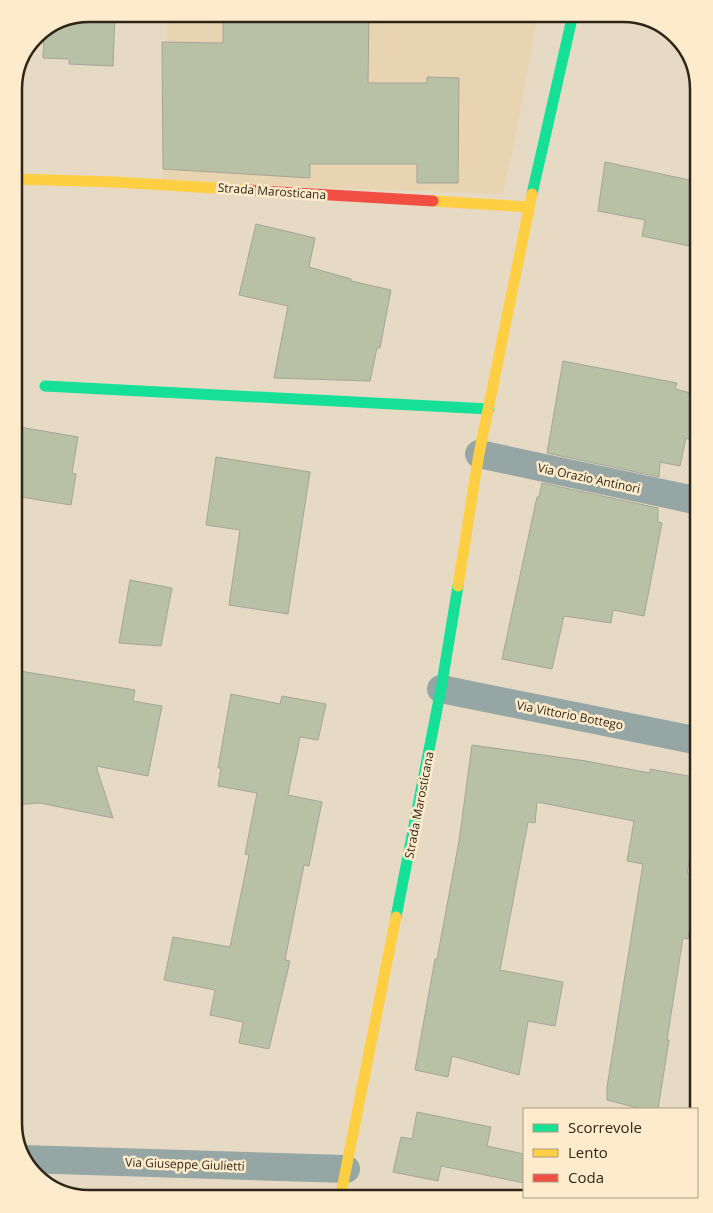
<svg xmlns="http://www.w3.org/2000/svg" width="713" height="1213" viewBox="0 0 713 1213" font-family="'Open Sans',sans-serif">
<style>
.built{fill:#e9d4b2}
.building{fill:#b8c1a6;stroke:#a5a595}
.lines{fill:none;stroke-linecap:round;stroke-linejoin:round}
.street{stroke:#95a6a4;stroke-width:28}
.fast{stroke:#16e098;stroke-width:11}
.slow{stroke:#ffcf43;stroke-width:11}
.jam{stroke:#f24e42;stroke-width:11}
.labels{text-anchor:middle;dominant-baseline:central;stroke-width:5;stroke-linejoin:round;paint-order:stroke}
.street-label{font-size:12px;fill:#2f2617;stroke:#feebcc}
.rim{fill:none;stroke:#2f2617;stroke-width:2.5}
</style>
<rect width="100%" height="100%" fill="#e7dac5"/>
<!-- built -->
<polygon class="built" points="167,14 538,14 517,129 503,194 163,182 162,43 167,41"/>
<!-- building -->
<g class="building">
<polygon points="89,14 115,14 113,66 69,64 69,59 43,58 44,32"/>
<polygon points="280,14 369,14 368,83 427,83 427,77 459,78 458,183 417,183 417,164 310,164 310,178 163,169 162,42 223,43 223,17 280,18"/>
<polygon points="605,162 699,182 699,248 642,236 645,220 598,211"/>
<polygon points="256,224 315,238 309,267 351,279 351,281 391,290 380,348 377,348 370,381 274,378 288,306 239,295"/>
<polygon points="563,361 677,383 675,389 699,395 699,401 692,441 686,438 680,466 660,462 659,477 547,453"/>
<polygon points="14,426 78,437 72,473 76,474 71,505 14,496"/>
<polygon points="216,457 310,472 288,614 229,605 240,530 206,525"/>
<polygon points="542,483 658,508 658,522 662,523 644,616 613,610 611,623 564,616 552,669 502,659 537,497 539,497"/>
<polygon points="130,580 172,588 161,646 119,643"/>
<polygon points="14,670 135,690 133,701 162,706 148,776 96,766 113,818 40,803 14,805"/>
<polygon points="231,694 280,704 282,696 326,704 318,740 300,737 288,795 322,802 309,866 304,865 285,960 290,961 269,1049 239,1043 243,1022 210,1015 215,990 164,980 173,937 230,947 249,855 245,854 257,793 218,786 221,768 218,768"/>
<polygon points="472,745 586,761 650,773 650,769 699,778 699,809 687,873 699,876 688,939 683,938 667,1040 669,1040 658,1109 642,1109 607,1100 607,1087 643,864 627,861 634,821 537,802 535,823 528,822 500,970 563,982 555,1026 528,1021 519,1075 452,1056 448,1077 415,1070 435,959 437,959 459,841"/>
<polygon points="417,1112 491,1127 487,1146 524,1154 524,1183 441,1166 438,1181 393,1172 401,1137 412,1139"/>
</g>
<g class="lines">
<!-- street -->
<g class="street">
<polyline points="479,454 699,501"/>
<polyline points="441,689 699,741"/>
<polyline points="23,1159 346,1169"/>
</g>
<!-- fast -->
<g class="fast">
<polyline points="532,194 573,14"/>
<polyline points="45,386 489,409"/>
<polyline points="396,917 441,689 458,586"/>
</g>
<!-- slow -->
<g class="slow">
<polyline points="14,179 115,182 246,190"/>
<polyline points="433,201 529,207"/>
<polyline points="458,586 479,454 532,194"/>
<polyline points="340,1199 396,917"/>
</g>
<!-- jam -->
<polyline class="jam" points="246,190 433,201"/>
</g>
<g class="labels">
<!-- street labels -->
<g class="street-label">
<text transform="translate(272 191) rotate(4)">Strada Marosticana</text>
<text transform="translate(589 478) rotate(12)">Via Orazio Antinori</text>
<text transform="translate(570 715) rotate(11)">Via Vittorio Bottego</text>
<text transform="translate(419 805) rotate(-79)">Strada Marosticana</text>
<text transform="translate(185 1164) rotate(2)">Via Giuseppe Giulietti</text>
</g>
</g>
<!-- crop -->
<path d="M0 0H713V1213H0ZM89 22H623A67 67 0 0 1 690 89V1123A67 67 0 0 1 623 1190H89A67 67 0 0 1 22 1123V89A67 67 0 0 1 89 22Z" fill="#feebcc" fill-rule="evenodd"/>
<path class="rim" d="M89 22H623A67 67 0 0 1 690 89V1123A67 67 0 0 1 623 1190H89A67 67 0 0 1 22 1123V89A67 67 0 0 1 89 22Z"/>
<!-- legend -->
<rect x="523" y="1108" width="175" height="90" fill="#feebcc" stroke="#ab9c84"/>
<rect x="533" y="1124" width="25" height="8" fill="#16e098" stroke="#ab9c84"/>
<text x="568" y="1133" font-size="15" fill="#2f2617">Scorrevole</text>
<rect x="533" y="1149" width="25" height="8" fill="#ffcf43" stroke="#ab9c84"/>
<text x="568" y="1158" font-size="15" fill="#2f2617">Lento</text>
<rect x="533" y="1174" width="25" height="8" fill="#f24e42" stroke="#ab9c84"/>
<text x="568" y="1183" font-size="15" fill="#2f2617">Coda</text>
</svg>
